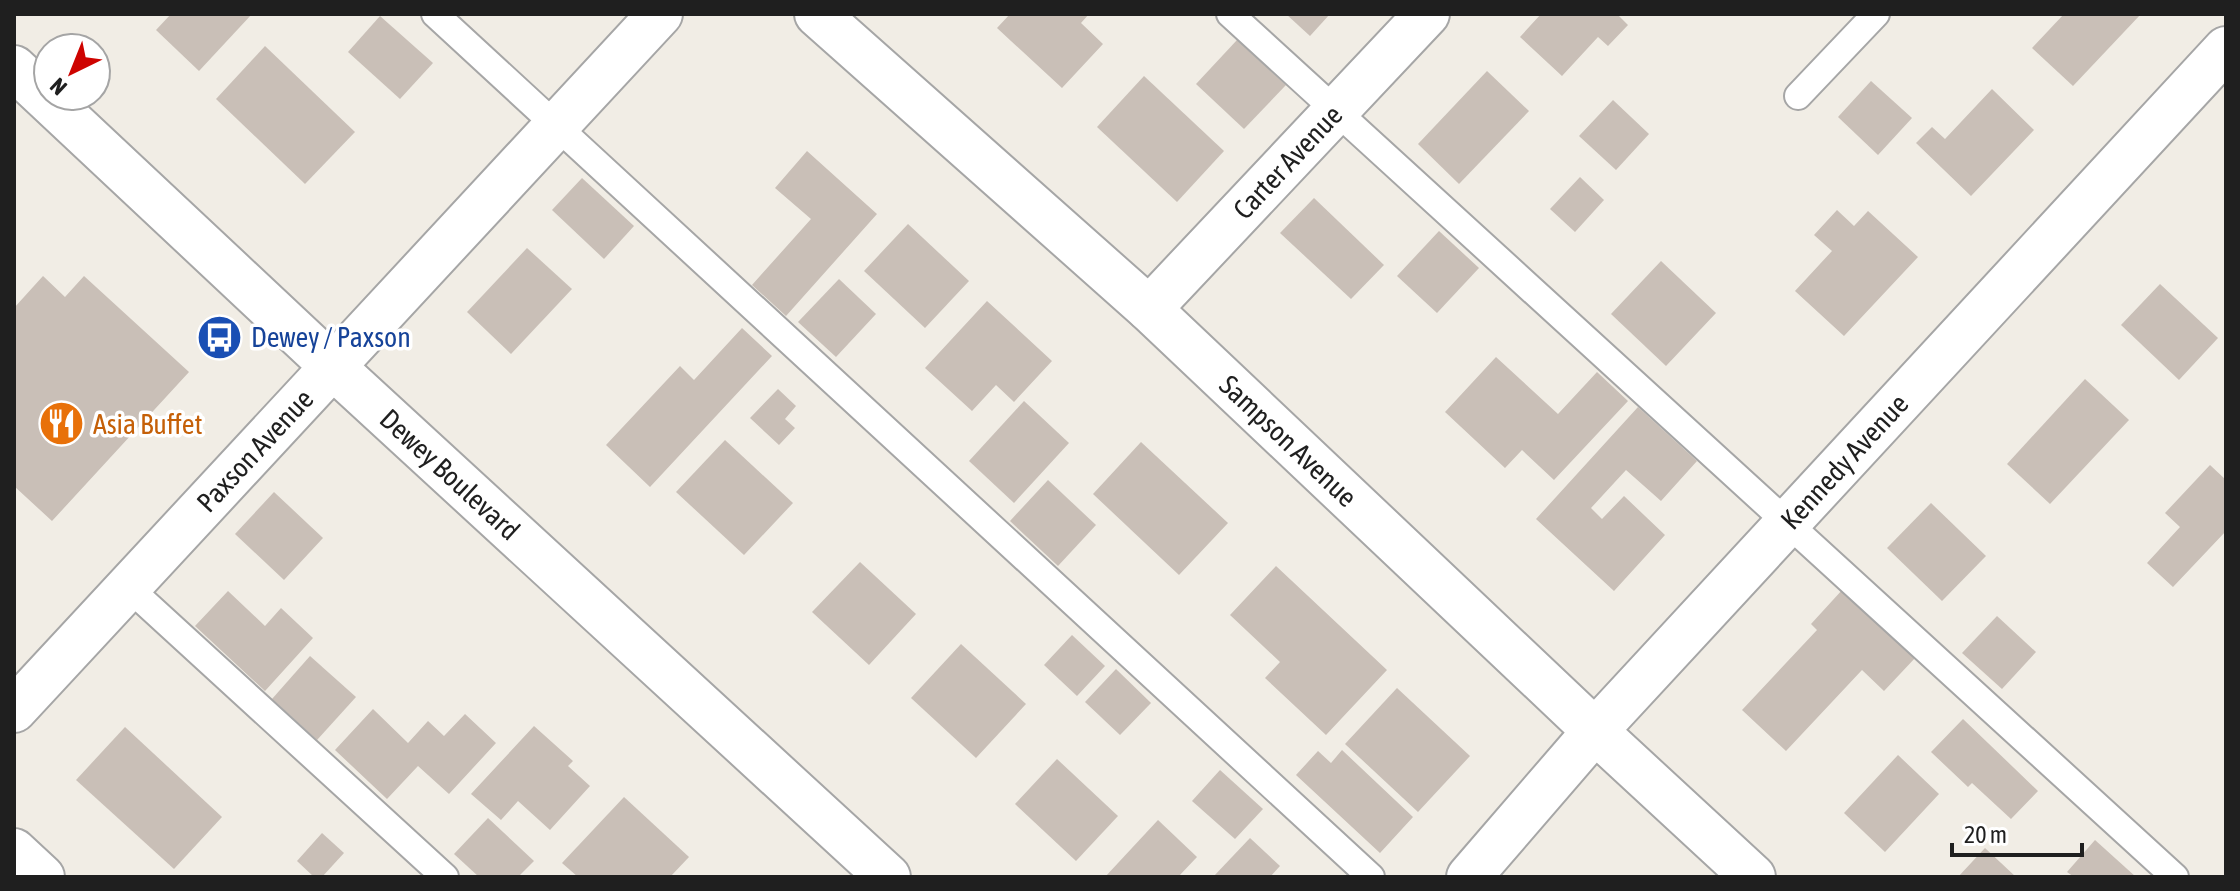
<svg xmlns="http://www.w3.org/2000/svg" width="2240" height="891" viewBox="0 0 2240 891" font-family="'Asap Condensed',sans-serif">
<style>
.building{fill:#c9bfb7}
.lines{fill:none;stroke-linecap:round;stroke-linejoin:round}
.service-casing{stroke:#a6a6a6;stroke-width:30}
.minor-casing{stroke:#a6a6a6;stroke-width:48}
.tertiary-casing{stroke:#a6a6a6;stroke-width:48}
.service{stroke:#fff;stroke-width:26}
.minor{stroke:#fff;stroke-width:44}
.tertiary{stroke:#fff;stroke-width:44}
.labels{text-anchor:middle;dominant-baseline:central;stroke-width:7;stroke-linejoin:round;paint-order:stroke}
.street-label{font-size:28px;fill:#1f1f1f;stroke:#fff}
.transit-label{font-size:28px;fill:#164399;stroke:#fff;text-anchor:start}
.food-label{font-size:28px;fill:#c56008;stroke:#fff;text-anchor:start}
</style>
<rect width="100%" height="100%" fill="#f1ede5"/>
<!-- building -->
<g class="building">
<polygon points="171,14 252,14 199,71 156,30"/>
<polygon points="1010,14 1089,14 1081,23 1103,44 1062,88 997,28"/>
<polygon points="1286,14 1330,14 1310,36"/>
<polygon points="1541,14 1617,14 1628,25 1608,46 1598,37 1562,76 1520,37"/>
<polygon points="2064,14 2141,14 2073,86 2032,48"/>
<polygon points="380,16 433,63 400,99 348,52"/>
<polygon points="1237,40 1286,85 1244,129 1196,84"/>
<polygon points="265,46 355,132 305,184 216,99"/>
<polygon points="1487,71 1529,111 1459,184 1418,144"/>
<polygon points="1144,76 1224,151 1177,202 1097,127"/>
<polygon points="1871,81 1912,118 1878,155 1838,117"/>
<polygon points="1992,89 2034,130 1971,196 1916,143 1932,127 1945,139"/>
<polygon points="1613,100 1649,134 1616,170 1579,136"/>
<polygon points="807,151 877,214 786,316 752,285 811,219 775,188"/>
<polygon points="1580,177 1604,200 1575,232 1550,209"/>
<polygon points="582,178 634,226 604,259 552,210"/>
<polygon points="1314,198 1384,265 1351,299 1280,233"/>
<polygon points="1837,210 1854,226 1868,211 1918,257 1844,336 1795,291 1832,251 1814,235"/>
<polygon points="908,224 969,281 925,328 864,271"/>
<polygon points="1439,231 1479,268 1437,313 1397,276"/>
<polygon points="527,248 572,289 511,354 467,312"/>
<polygon points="1661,261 1716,313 1666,366 1611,314"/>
<polygon points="43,276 65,297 84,276 189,372 52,521 14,486 14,308"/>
<polygon points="839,279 876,314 836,357 798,322"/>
<polygon points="2160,284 2218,338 2179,380 2121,325"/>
<polygon points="987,301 1052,361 1014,402 996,385 972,411 925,368"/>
<polygon points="742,328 772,356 650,487 606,445 680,366 694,380"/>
<polygon points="1496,357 1558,414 1597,372 1628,401 1554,480 1522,450 1505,468 1445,412"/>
<polygon points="2085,379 2129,420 2050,504 2007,464"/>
<polygon points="778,389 796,406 785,419 795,428 779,445 750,418"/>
<polygon points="1024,401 1069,443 1014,503 969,461"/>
<polygon points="1638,407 1697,461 1661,501 1626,470 1591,508 1602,519 1624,496 1665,535 1614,591 1536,519"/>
<polygon points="725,440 793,503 744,555 676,492"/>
<polygon points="1141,442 1228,523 1179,575 1093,494"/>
<polygon points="2210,465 2226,480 2226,531 2173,587 2147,563 2180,527 2165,513"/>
<polygon points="1048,480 1096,525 1058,566 1010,521"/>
<polygon points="274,492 323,538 284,580 235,534"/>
<polygon points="1931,503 1986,556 1942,601 1887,548"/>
<polygon points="860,562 916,614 869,665 812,612"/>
<polygon points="1276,566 1387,670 1326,735 1265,678 1280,662 1230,615"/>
<polygon points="1843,589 1916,657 1884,691 1862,670 1786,751 1742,710 1817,630 1811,624"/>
<polygon points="228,591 265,626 281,608 313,638 265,691 195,626"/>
<polygon points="1997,616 2036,652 2002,689 1962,653"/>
<polygon points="1072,635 1105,666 1077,696 1044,665"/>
<polygon points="961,644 1026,704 976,758 911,698"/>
<polygon points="310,656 356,697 317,740 272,699"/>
<polygon points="1116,669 1151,703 1120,735 1085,702"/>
<polygon points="1397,688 1470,756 1418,812 1345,744"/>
<polygon points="373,709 408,743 428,721 444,736 465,714 496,743 449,794 418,766 387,799 335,750"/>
<polygon points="1963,719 2038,791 2011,819 1972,783 1968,787 1931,752"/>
<polygon points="534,726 573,761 568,766 590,786 550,830 518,801 501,820 471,794"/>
<polygon points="125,727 222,817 174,869 76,780"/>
<polygon points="1342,750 1413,817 1380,853 1296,775 1318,751 1331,763"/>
<polygon points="1898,755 1939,794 1885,852 1844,813"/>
<polygon points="1057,759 1118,816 1076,861 1015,804"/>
<polygon points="1220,770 1263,809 1235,839 1192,801"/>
<polygon points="624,797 689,857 670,877 578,877 562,863"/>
<polygon points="488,818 534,861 518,877 479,877 454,854"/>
<polygon points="1158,820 1197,857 1178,877 1105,877"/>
<polygon points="322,833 344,853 322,877 314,877 297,861"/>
<polygon points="1250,838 1280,866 1270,877 1213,877"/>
<polygon points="2095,840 2136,877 2074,877 2067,872"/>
<polygon points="1985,848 2016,877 1958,877"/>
</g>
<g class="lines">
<defs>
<g id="service">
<polyline points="435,14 1371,877"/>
<polyline points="1230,14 2175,877"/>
<polyline points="1798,96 1876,14"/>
<polyline points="128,587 445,877"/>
</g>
<g id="minor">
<path id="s1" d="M817,14L1149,309L1595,731L1753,877"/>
<path id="s2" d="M1149,309L1427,14"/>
<path id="s3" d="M14,710L660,14"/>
<polyline points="14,851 42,877"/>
<path id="s4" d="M1469,877L1595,731L2226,49"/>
</g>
<g id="tertiary">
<path id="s5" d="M14,68L332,366L888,877"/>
</g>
</defs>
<!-- service casing -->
<use href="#service" class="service-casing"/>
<!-- minor casing -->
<use href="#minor" class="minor-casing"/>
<!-- tertiary casing -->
<use href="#tertiary" class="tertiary-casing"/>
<!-- service -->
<use href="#service" class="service"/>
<!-- minor -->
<use href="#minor" class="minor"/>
<!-- tertiary -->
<use href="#tertiary" class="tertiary"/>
</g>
<!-- icons -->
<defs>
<symbol id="bus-disc" viewBox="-11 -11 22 22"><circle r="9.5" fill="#1a4fb4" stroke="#fff"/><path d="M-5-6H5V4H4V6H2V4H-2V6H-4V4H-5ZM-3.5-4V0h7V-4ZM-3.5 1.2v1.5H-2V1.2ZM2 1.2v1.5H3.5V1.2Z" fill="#fff"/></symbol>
<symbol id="restaurant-disc" viewBox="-11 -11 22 22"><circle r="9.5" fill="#e8710a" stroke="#fff"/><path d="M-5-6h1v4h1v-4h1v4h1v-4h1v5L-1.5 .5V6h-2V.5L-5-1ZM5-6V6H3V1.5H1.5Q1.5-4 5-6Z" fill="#fff"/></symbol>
</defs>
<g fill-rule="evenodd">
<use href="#bus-disc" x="194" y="312" width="51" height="51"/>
<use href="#restaurant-disc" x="36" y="398" width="51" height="51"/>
</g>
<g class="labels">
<!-- street labels -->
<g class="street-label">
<text stroke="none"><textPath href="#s2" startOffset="202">Carter Avenue</textPath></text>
<text stroke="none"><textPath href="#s1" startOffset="636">Sampson Avenue</textPath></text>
<text stroke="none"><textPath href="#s3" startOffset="354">Paxson Avenue</textPath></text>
<text stroke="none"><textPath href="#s4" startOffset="560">Kennedy Avenue</textPath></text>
<text stroke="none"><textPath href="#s5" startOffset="596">Dewey Boulevard</textPath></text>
</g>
<!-- transit labels -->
<g class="transit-label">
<text x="251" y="337">Dewey / Paxson</text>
</g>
<!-- food labels -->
<g class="food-label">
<text x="93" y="424">Asia Buffet</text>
</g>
</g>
<!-- border -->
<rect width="2240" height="891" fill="none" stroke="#1f1f1f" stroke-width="32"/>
<!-- north arrow -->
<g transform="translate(72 72) rotate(223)"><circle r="38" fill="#ffffff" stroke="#a5a5a5" stroke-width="2"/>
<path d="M0-6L14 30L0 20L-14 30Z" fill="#ce0300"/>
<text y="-12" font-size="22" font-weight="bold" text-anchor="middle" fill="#1f1f1f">N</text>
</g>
<!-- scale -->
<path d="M1952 843v12h130v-12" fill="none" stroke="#1f1f1f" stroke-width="4"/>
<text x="1964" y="843" font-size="24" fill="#1f1f1f" stroke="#ffffff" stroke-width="6" paint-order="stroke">20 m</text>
</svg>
